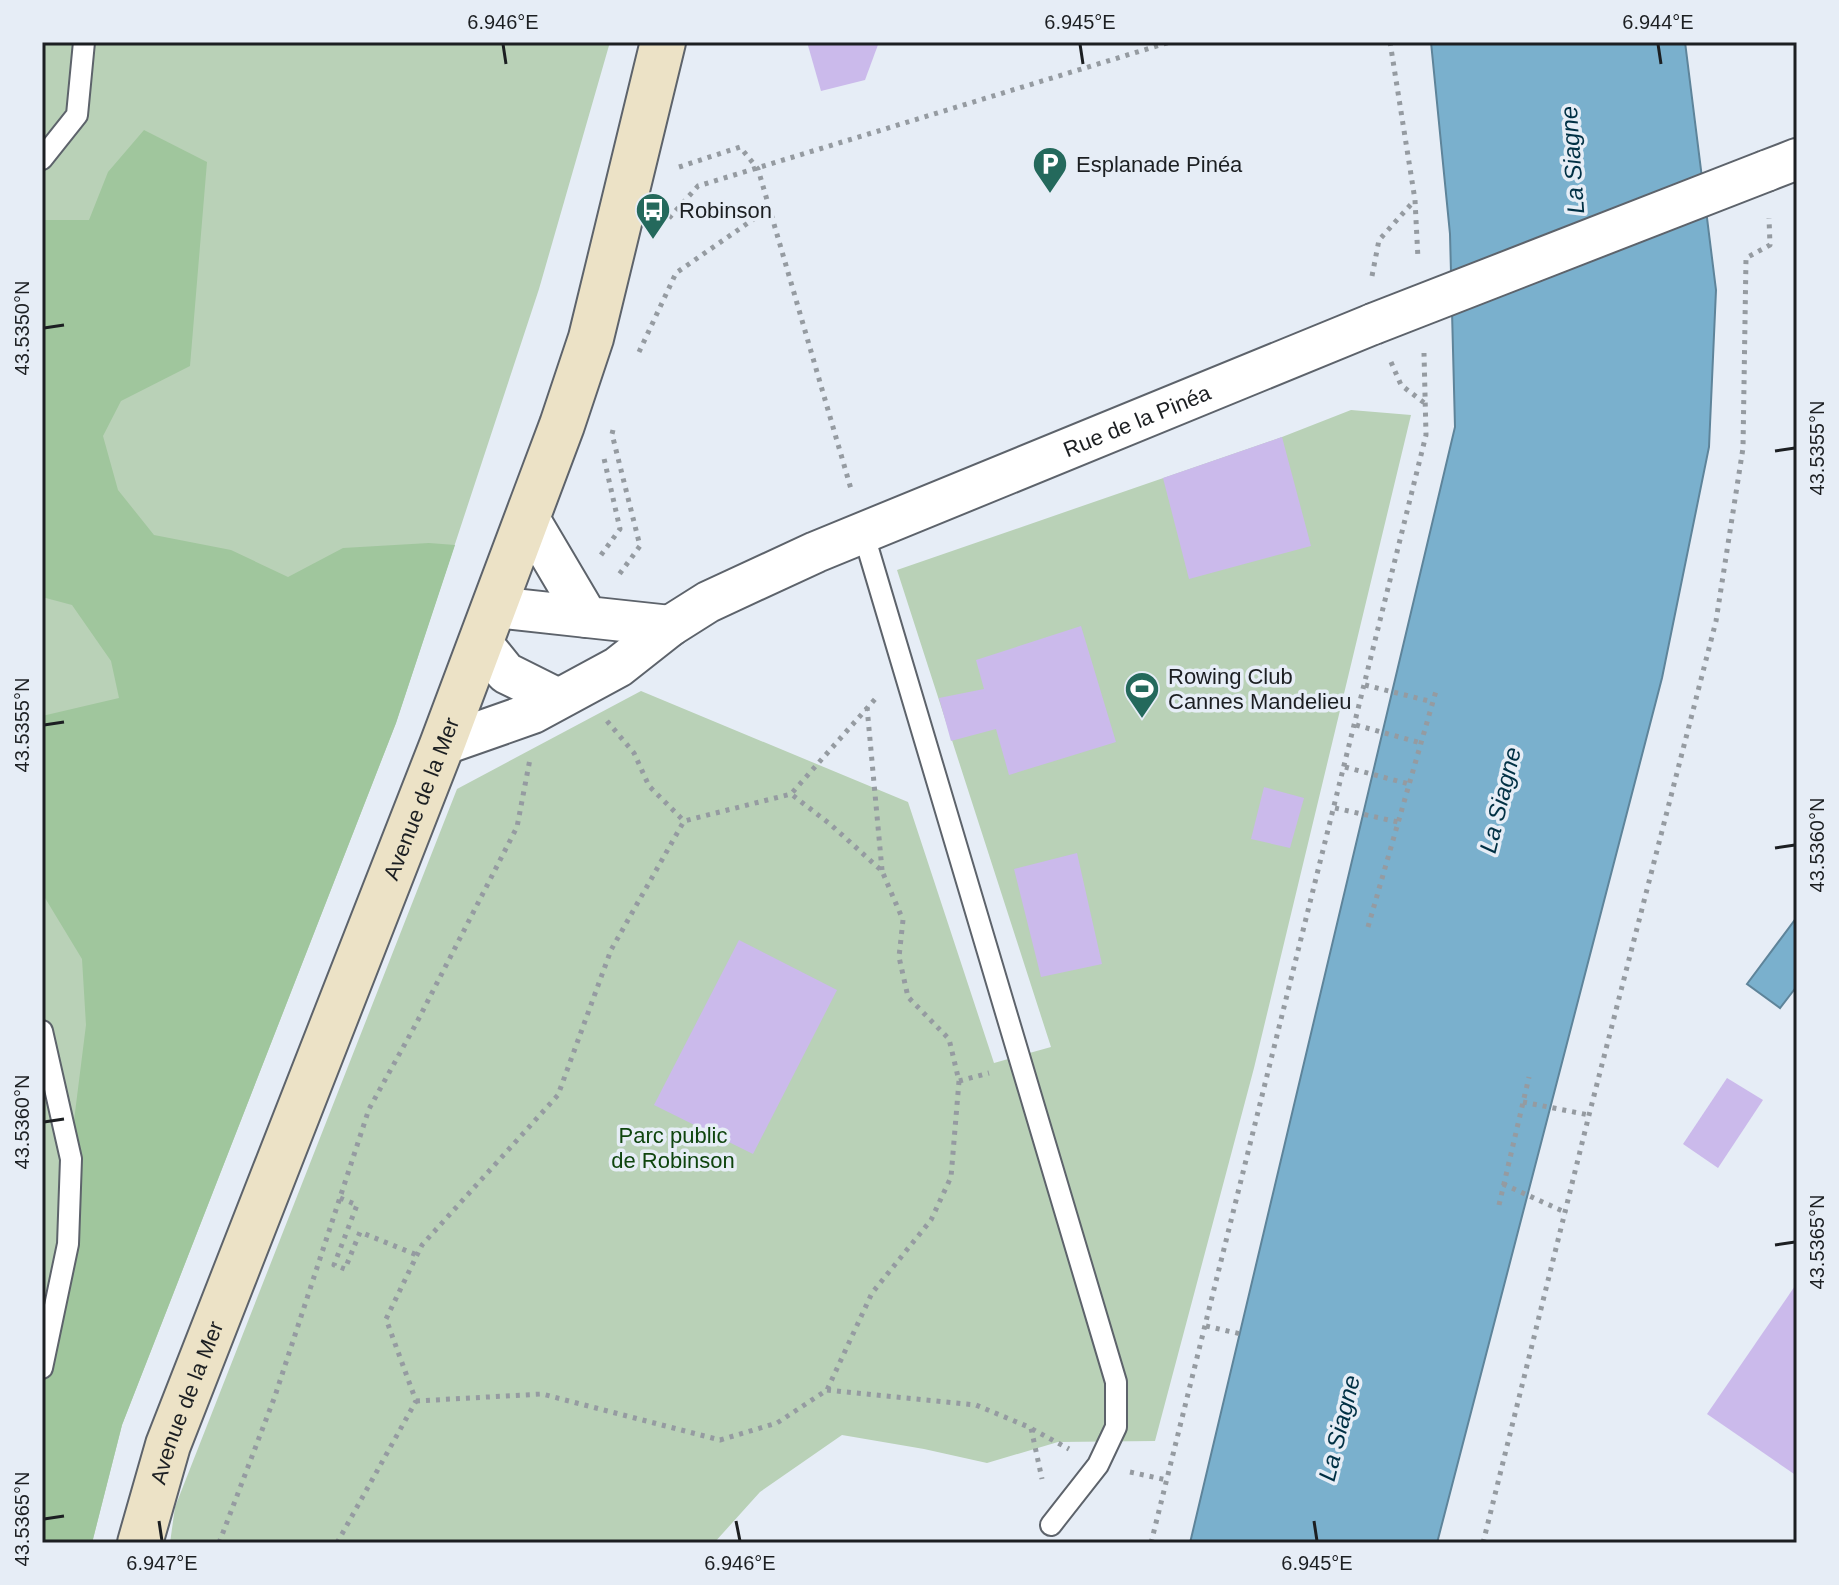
<svg xmlns="http://www.w3.org/2000/svg" width="1839" height="1585" viewBox="0 0 1839 1585" font-family="Arial,sans-serif">
<style>
.green{fill:#b9d1b7}
.forest{fill:#a0c69d}
.water{fill:#7ab0cd;stroke:#5e849a;stroke-width:2}
.building{fill:#cbbaeb}
.lines{fill:none;stroke-linecap:round;stroke-linejoin:round}
.lane-casing{stroke:#5d636b;stroke-width:24}
.street-casing{stroke:#5d636b;stroke-width:44}
.secondary-casing{stroke:#5d636b;stroke-width:48}
.path{stroke:#959ba1;stroke-width:5;stroke-dasharray:4 6;stroke-linecap:butt}
.lane{stroke:#fff;stroke-width:20}
.street{stroke:#fff;stroke-width:40}
.secondary{stroke:#ece2c6;stroke-width:44}
.street-bridge-casing{stroke:#5d636b;stroke-width:44;stroke-linecap:butt}
.street-bridge{stroke:#fff;stroke-width:40}
.ticks{fill:none;stroke:#1c1f22;stroke-width:3}
.labels{text-anchor:middle;dominant-baseline:central;stroke-width:7;stroke-linejoin:round;paint-order:stroke}
.poi-label{font-size:22px;fill:#1c1f22;stroke:#e6edf6;text-anchor:start}
.street-label{font-size:22px;fill:#1c1f22;stroke:#e6edf6}
.park-label{font-size:22px;fill:#0f450e;stroke:#e6edf6}
.water-label{font-size:24px;font-style:italic;fill:#003044;stroke:#e6edf6}
.neatline{fill:none;stroke:#1c1f22;stroke-width:3}
.ticks-label{font-size:20px;text-anchor:middle;fill:#1c1f22}
</style>
<rect width="100%" height="100%" fill="#e6edf6"/>
<!-- green -->
<g class="green">
<polygon points="42,42 610,42 539,289 396,723 122,1425 92,1543 42,1543"/>
<polygon points="1351,410 1411,415 1254,1068 1155,1441 1058,1442 987,1463 924,1449 842,1435 760,1492 714,1543 170,1543 175,1507 457,789 641,691 908,802 994,1063 1051,1047 897,570 1282,437"/>
</g>
<!-- forest -->
<polygon class="forest" points="144,130 207,162 190,366 121,401 103,436 118,490 154,535 231,550 288,577 343,548 429,543 455,545 396,723 122,1425 92,1543 42,1543 42,1375 86,1025 82,959 42,893 42,716 119,698 111,661 72,605 42,597 42,220 89,220 108,172"/>
<!-- water -->
<g class="water">
<polygon points="1431,42 1685,42 1716,290 1709,447 1662,678 1437,1543 1190,1543 1455,427 1450,234"/>
<polygon points="1797,917 1797,986 1780,1008 1747,984"/>
</g>
<!-- building -->
<g class="building">
<polygon points="807,42 879,42 865,80 821,91"/>
<polygon points="1282,437 1311,546 1189,579 1163,478"/>
<polygon points="1081,626 1116,742 1009,775 996,729 951,741 939,698 984,689 976,660"/>
<polygon points="1264,787 1304,798 1290,848 1251,839"/>
<polygon points="1077,853 1102,964 1041,977 1014,869"/>
<polygon points="739,940 837,990 753,1154 654,1105"/>
<polygon points="1727,1078 1763,1100 1718,1168 1683,1144"/>
<polygon points="1797,1283 1797,1476 1707,1414"/>
</g>
<g class="lines">
<defs>
<g id="lane">
<polyline points="42,159 77,115 84,42"/>
<polyline points="863,532 1116,1382 1116,1427 1098,1465 1051,1525"/>
<polyline points="42,1031 71,1159 68,1244 42,1368"/>
</g>
<g id="street">
<polyline points="1766,171 1797,159"/>
<polyline points="528,517 587,617 670,626"/>
<polyline points="495,607 587,617"/>
<polyline points="480,641 506,673 556,698"/>
<path id="s1" d="M442,745L533,713L618,667L670,626L708,602L816,552L1373,324"/>
</g>
<g id="secondary">
<path id="s2" d="M140,1543L168,1445L442,745L562,425L591,338L663,42"/>
</g>
</defs>
<!-- lane casing -->
<use href="#lane" class="lane-casing"/>
<!-- street casing -->
<use href="#street" class="street-casing"/>
<!-- secondary casing -->
<use href="#secondary" class="secondary-casing"/>
<!-- path -->
<g class="path">
<polyline points="1390,42 1415,200 1418,259"/>
<polyline points="679,167 740,147 758,169 851,489"/>
<polyline points="669,218 698,186 1170,42"/>
<polyline points="1372,276 1379,240 1414,201"/>
<polyline points="639,352 676,273 771,207"/>
<polyline points="1391,362 1401,385 1427,405"/>
<polyline points="613,430 612,434 640,546 618,576"/>
<polyline points="601,555 620,529 603,454"/>
<polyline points="1365,685 1433,702"/>
<polyline points="867,707 882,870"/>
<polyline points="607,721 634,753 649,786 684,821"/>
<polyline points="1356,725 1421,743"/>
<polyline points="1345,767 1409,784"/>
<polyline points="1335,808 1398,822"/>
<polyline points="1368,927 1436,691"/>
<polyline points="959,1081 989,1073"/>
<polyline points="1523,1102 1589,1115"/>
<polyline points="1503,1184 1567,1213"/>
<polyline points="340,1198 357,1205 334,1265 345,1269 360,1232 417,1255"/>
<polyline points="1499,1205 1529,1077"/>
<polyline points="1206,1326 1241,1334"/>
<polyline points="827,1390 976,1405 1031,1428 1042,1479"/>
<polyline points="416,1401 542,1394 720,1440 777,1423 827,1390 872,1293 931,1220 951,1177 959,1081 949,1039 908,997 899,957 903,920 882,871 830,824 791,794"/>
<polyline points="1032,1429 1069,1449"/>
<polyline points="1130,1472 1167,1480"/>
<polyline points="219,1543 275,1396 369,1109 417,1022 517,827 530,759"/>
<polyline points="337,1543 416,1401 386,1319 417,1255 422,1245 558,1095 611,950 684,821 791,794 876,698"/>
<polyline points="1151,1543 1426,435 1424,353"/>
<polyline points="1483,1543 1589,1115 1716,621 1743,448 1746,258 1770,245 1769,218"/>
</g>
<!-- lane -->
<use href="#lane" class="lane"/>
<!-- street -->
<use href="#street" class="street"/>
<!-- secondary -->
<use href="#secondary" class="secondary"/>
<defs>
<polyline id="street-bridge" points="1373,324 1766,171"/>
</defs>
<!-- street-bridge casing -->
<use href="#street-bridge" class="street-bridge-casing"/>
<!-- street-bridge -->
<use href="#street-bridge" class="street-bridge"/>
</g>
<!-- ticks -->
<path class="ticks" d="M503,44L506,64M1080,44L1083,64M1658,44L1661,64M44,328L64,325M1775,451L1795,448M44,725L64,722M1775,848L1795,845M44,1122L64,1119M1775,1245L1795,1242M44,1519L64,1516M159,1521L162,1541M736,1521L740,1541M1314,1521L1317,1541"/>
<!-- icons -->
<defs>
<symbol id="parking-pin" viewBox="-11 -11 22 30"><path d="M0 17L-7.5 6A9.5 9.5 0 1 1 7.5 6Z" fill="#24695c" stroke="#e6edf6"/><path d="M-3.5-5.5H1a3.5 3.5 0 0 1 0 7H-1V5.5H-3.5ZM-1-3.4V-.6H.8a1.4 1.4 0 0 0 0-2.8Z" fill="#fff"/></symbol>
<symbol id="bus-pin" viewBox="-11 -11 22 30"><path d="M0 17L-7.5 6A9.5 9.5 0 1 1 7.5 6Z" fill="#24695c" stroke="#e6edf6"/><path d="M-5-6H5V4H4V6H2V4H-2V6H-4V4H-5ZM-3.5-4V0h7V-4ZM-3.5 1.2v1.5H-2V1.2ZM2 1.2v1.5H3.5V1.2Z" fill="#fff"/></symbol>
<symbol id="stadium-pin" viewBox="-11 -11 22 30"><path d="M0 17L-7.5 6A9.5 9.5 0 1 1 7.5 6Z" fill="#24695c" stroke="#e6edf6"/><path d="M0-5a6.5 5 0 1 0 0 10a6.5 5 0 1 0 0-10ZM-3.5-1.8h7v3.6h-7Z" fill="#fff"/></symbol>
</defs>
<g fill-rule="evenodd">
<use href="#parking-pin" x="1030" y="144" width="40" height="54"/>
<use href="#bus-pin" x="633" y="190" width="40" height="54"/>
<use href="#stadium-pin" x="1122" y="669" width="40" height="54"/>
</g>
<g class="labels">
<!-- poi labels -->
<g class="poi-label">
<text x="1076" y="164">Esplanade Pinéa</text>
<text x="679" y="210">Robinson</text>
<text x="1168" y="676">Rowing Club<tspan x="1168" dy="25">Cannes Mandelieu</tspan></text>
</g>
<!-- street labels -->
<g class="street-label">
<text stroke="none"><textPath href="#s1" startOffset="770">Rue de la Pinéa</textPath></text>
<text stroke="none"><textPath href="#s2" startOffset="796">Avenue de la Mer</textPath></text>
<text stroke="none"><textPath href="#s2" startOffset="148">Avenue de la Mer</textPath></text>
</g>
<!-- park labels -->
<g class="park-label">
<text x="673" y="1135">Parc public<tspan x="673" dy="25">de Robinson</tspan></text>
</g>
<!-- water labels -->
<g class="water-label">
<text transform="translate(1572 160) rotate(-94)">La Siagne</text>
<text transform="translate(1500 800) rotate(-76)">La Siagne</text>
<text transform="translate(1339 1428) rotate(-76)">La Siagne</text>
</g>
</g>
<!-- border -->
<rect width="1839" height="1585" fill="none" stroke="#e6edf6" stroke-width="88"/>
<rect x="44" y="44" width="1751" height="1497" class="neatline"/>
<g class="ticks-label">
<text x="503" y="29">6.946°E</text>
<text x="1080" y="29">6.945°E</text>
<text x="1658" y="29">6.944°E</text>
<text transform="translate(22 328) rotate(-90)" y="7">43.5350°N</text>
<text transform="translate(1817 448) rotate(-90)" y="7">43.5355°N</text>
<text transform="translate(22 725) rotate(-90)" y="7">43.5355°N</text>
<text transform="translate(1817 845) rotate(-90)" y="7">43.5360°N</text>
<text transform="translate(22 1122) rotate(-90)" y="7">43.5360°N</text>
<text transform="translate(1817 1242) rotate(-90)" y="7">43.5365°N</text>
<text transform="translate(22 1519) rotate(-90)" y="7">43.5365°N</text>
<text x="162" y="1570">6.947°E</text>
<text x="740" y="1570">6.946°E</text>
<text x="1317" y="1570">6.945°E</text>
</g>
</svg>
